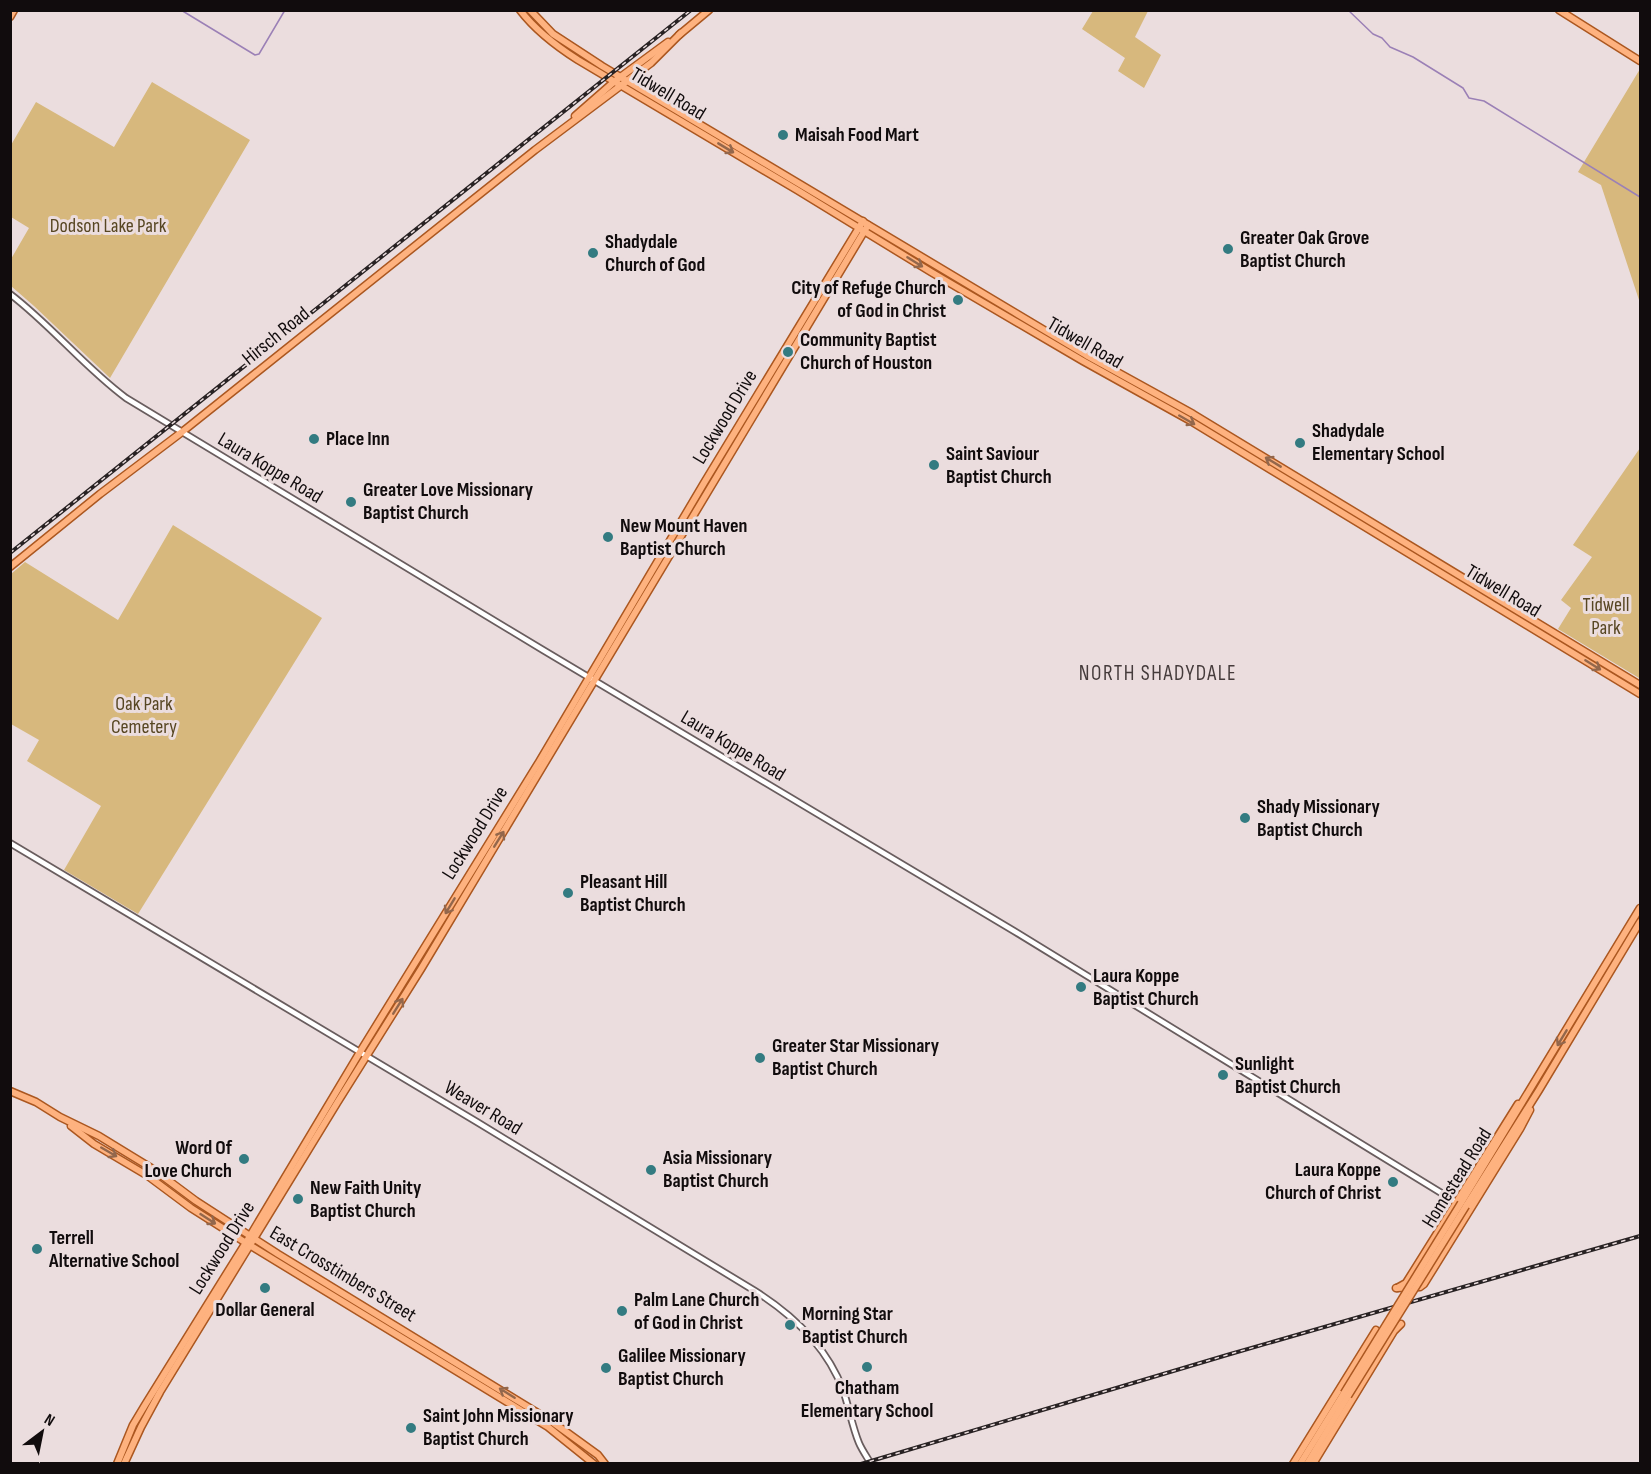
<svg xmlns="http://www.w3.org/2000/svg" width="1651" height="1474" viewBox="0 0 1651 1474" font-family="'Sofia Sans Condensed',sans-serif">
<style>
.green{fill:#d7b87d}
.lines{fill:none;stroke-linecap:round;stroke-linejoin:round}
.stream{stroke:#9b80b6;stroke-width:1.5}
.minor-casing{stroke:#695d5e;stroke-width:8}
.major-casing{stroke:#ab5720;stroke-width:9}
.minor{stroke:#fff;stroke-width:4.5}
.major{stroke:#feb27f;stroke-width:6}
.rail-casing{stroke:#282223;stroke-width:4}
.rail{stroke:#ebddde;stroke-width:1.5;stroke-dasharray:4.5;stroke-linecap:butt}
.major-bridge-casing{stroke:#ab5720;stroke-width:9;stroke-linecap:butt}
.major-bridge{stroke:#feb27f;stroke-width:6}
.oneway{stroke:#93674c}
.poi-dot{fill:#337b81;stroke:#ebddde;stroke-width:2}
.labels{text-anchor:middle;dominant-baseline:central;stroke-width:6;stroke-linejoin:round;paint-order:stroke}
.street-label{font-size:20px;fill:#110c0d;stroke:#ebddde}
.poi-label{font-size:20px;font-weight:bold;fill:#110c0d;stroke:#ebddde;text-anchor:start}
.park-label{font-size:20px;fill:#574622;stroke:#ebddde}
.neighbourhood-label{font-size:21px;letter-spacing:1.5px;fill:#453b3b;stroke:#ebddde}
</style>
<rect width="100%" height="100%" fill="#ebddde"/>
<!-- green -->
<g class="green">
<polygon points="1093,11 1148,11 1135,37 1161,55 1144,88 1118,71 1125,58 1082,29"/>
<polygon points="1640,69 1640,303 1601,185 1578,172"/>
<polygon points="152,82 250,140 110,378 34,306 11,286 11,259 29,228 11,217 11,145 36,102 114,147"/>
<polygon points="1640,448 1640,676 1639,678 1558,629 1571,608 1561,600 1592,557 1573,545"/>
<polygon points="173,525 322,618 138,914 64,870 101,806 27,761 39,740 11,724 11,574 25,562 118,620"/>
</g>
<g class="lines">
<!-- stream -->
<g class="stream">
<polyline points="181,10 255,55 259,54 285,10"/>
<polyline points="1348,10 1373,34 1382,38 1390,47 1413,57 1463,88 1469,98 1484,101 1640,197"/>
</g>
<defs>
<g id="minor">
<path d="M10,294C52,326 84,367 126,398L543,650L1014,931L1456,1202"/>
<path d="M10,843L477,1122L755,1291C793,1315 827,1347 843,1390C849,1407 852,1426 859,1443C862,1450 867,1457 871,1464"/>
</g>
<g id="major">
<path d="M520,10C536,31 556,46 578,60L797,190L931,272L1083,361L1189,420L1640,694"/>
<polyline points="530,10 553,34 602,66 1014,312 1086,355 1193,414 1640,685"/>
<polyline points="1559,10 1640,61"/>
<polyline points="10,17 14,10"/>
<polyline points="679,35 709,10"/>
<polyline points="575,116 615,81 668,42"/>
<polyline points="10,567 100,494 182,432 535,150 651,63 681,33"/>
<polyline points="10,1091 36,1102 60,1117 99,1136 130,1155 153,1169 196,1201 278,1254 551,1421 598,1455 605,1464"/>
<polyline points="71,1126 94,1144 148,1176 191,1208 243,1241 548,1427 594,1464"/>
<polyline points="1461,1203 1640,908"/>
<polyline points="1466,1206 1539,1090 1640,922"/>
<polyline points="1396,1288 1420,1287 1424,1284 1520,1129 1530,1110"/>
<polyline points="1397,1288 1406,1283 1518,1104"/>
<polyline points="117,1464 133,1425 145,1405 250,1236 360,1052 539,762 704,483 863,221"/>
<polyline points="124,1464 141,1427 160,1392 337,1103 421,969 868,225"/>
<polyline points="1293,1464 1376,1330"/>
<polyline points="1300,1464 1344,1393"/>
<polyline points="1307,1464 1348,1396"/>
<polyline points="1313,1464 1394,1331 1401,1324"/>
</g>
</defs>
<!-- minor casing -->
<use href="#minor" class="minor-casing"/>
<!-- major casing -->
<use href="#major" class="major-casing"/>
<!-- minor -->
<use href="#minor" class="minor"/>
<!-- major -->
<use href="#major" class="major"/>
<defs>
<g id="rail">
<polyline points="10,553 691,10"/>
<polyline points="861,1464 1227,1355 1640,1236"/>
</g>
</defs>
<!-- rail casing -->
<use href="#rail" class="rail-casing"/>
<!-- rail -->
<use href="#rail" class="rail"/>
<defs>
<g id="major-bridge">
<polyline points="1344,1393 1461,1203"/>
<polyline points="1348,1396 1466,1206"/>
</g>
</defs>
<!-- major-bridge casing -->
<use href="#major-bridge" class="major-bridge-casing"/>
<!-- major-bridge -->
<use href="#major-bridge" class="major-bridge"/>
</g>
<!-- one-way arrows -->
<defs><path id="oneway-shaft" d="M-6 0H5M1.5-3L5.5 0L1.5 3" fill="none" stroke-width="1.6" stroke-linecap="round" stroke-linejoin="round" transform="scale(1.5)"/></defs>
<g class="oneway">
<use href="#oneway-shaft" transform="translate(726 148) rotate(31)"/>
<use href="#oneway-shaft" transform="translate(915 262) rotate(32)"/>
<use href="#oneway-shaft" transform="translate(1187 420) rotate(30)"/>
<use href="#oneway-shaft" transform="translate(1273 462) rotate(-149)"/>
<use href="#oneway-shaft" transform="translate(1593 665) rotate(32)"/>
<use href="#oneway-shaft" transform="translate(499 839) rotate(-58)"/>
<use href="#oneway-shaft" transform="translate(450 906) rotate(121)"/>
<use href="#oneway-shaft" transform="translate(398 1006) rotate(-58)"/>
<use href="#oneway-shaft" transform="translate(1562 1038) rotate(121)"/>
<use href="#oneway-shaft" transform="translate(109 1152) rotate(30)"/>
<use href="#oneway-shaft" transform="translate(208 1219) rotate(33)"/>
<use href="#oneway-shaft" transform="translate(507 1393) rotate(-148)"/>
</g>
<!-- markers -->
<g class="poi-dot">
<circle cx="783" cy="135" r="6"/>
<circle cx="1228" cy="249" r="6"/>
<circle cx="593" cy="253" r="6"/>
<circle cx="958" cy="300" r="6"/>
<circle cx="788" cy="352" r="6"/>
<circle cx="314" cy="439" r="6"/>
<circle cx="1300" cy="443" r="6"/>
<circle cx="934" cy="465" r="6"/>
<circle cx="351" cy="502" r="6"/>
<circle cx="608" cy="537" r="6"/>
<circle cx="1245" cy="818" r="6"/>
<circle cx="568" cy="893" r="6"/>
<circle cx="1081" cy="987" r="6"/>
<circle cx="760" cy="1058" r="6"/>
<circle cx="1223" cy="1075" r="6"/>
<circle cx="244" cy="1159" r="6"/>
<circle cx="651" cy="1170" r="6"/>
<circle cx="1393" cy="1182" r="6"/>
<circle cx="298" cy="1199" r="6"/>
<circle cx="37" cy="1249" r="6"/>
<circle cx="265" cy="1288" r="6"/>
<circle cx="622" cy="1311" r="6"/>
<circle cx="790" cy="1325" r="6"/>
<circle cx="867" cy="1367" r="6"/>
<circle cx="606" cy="1368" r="6"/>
<circle cx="411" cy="1428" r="6"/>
</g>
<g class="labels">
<!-- street labels -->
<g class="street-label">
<text transform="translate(668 94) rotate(31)">Tidwell Road</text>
<text transform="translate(276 336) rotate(-39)">Hirsch Road</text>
<text transform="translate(1085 343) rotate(30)">Tidwell Road</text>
<text transform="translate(725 417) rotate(-59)">Lockwood Drive</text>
<text transform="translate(270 468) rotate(31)">Laura Koppe Road</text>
<text transform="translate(1503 591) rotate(31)">Tidwell Road</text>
<text transform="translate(733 746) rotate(31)">Laura Koppe Road</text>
<text transform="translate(475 833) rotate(-58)">Lockwood Drive</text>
<text transform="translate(483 1108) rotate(31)">Weaver Road</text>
<text transform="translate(1457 1178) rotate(-58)">Homestead Road</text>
<text transform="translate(222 1248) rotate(-58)">Lockwood Drive</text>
<text transform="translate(343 1274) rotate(31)">East Crosstimbers Street</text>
</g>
<!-- poi labels -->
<g class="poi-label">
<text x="795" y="135">Maisah Food Mart</text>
<text x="1240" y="238">Greater Oak Grove<tspan x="1240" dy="23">Baptist Church</tspan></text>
<text x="605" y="242">Shadydale<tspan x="605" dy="23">Church of God</tspan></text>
<text x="946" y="288" text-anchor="end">City of Refuge Church<tspan x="946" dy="23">of God in Christ</tspan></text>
<text x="800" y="340">Community Baptist<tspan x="800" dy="23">Church of Houston</tspan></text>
<text x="1312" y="431">Shadydale<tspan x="1312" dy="23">Elementary School</tspan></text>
<text x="326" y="439">Place Inn</text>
<text x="946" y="454">Saint Saviour<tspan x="946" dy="23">Baptist Church</tspan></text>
<text x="363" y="490">Greater Love Missionary<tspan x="363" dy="23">Baptist Church</tspan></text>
<text x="620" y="526">New Mount Haven<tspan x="620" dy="23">Baptist Church</tspan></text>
<text x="1257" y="807">Shady Missionary<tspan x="1257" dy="23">Baptist Church</tspan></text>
<text x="580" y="882">Pleasant Hill<tspan x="580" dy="23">Baptist Church</tspan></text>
<text x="1093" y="976">Laura Koppe<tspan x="1093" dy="23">Baptist Church</tspan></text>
<text x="772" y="1046">Greater Star Missionary<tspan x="772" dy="23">Baptist Church</tspan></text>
<text x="1235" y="1064">Sunlight<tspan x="1235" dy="23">Baptist Church</tspan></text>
<text x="232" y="1148" text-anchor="end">Word Of<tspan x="232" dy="23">Love Church</tspan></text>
<text x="663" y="1158">Asia Missionary<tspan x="663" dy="23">Baptist Church</tspan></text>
<text x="1381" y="1170" text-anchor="end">Laura Koppe<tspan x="1381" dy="23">Church of Christ</tspan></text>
<text x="310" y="1188">New Faith Unity<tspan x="310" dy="23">Baptist Church</tspan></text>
<text x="49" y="1238">Terrell<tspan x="49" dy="23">Alternative School</tspan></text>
<text x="634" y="1300">Palm Lane Church<tspan x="634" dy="23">of God in Christ</tspan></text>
<text x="265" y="1310" text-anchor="middle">Dollar General</text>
<text x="802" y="1314">Morning Star<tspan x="802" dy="23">Baptist Church</tspan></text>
<text x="618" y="1356">Galilee Missionary<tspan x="618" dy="23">Baptist Church</tspan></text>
<text x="867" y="1388" text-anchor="middle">Chatham<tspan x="867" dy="23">Elementary School</tspan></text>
<text x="423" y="1416">Saint John Missionary<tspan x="423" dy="23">Baptist Church</tspan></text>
</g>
<!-- park labels -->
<g class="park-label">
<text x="108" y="226">Dodson Lake Park</text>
<text x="1606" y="605">Tidwell<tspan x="1606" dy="23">Park</tspan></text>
<text x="144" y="704">Oak Park<tspan x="144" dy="23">Cemetery</tspan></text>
</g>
<!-- neighbourhood labels -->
<g class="neighbourhood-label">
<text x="1158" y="673">NORTH SHADYDALE</text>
</g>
</g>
<!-- border -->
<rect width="1651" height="1474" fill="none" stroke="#110c0d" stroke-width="24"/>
<!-- north arrow -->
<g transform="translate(42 1432) rotate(32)" stroke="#ebddde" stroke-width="4.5" paint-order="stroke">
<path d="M0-4.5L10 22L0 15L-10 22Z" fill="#110c0d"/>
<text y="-9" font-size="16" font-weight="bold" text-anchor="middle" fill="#110c0d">N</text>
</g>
</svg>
